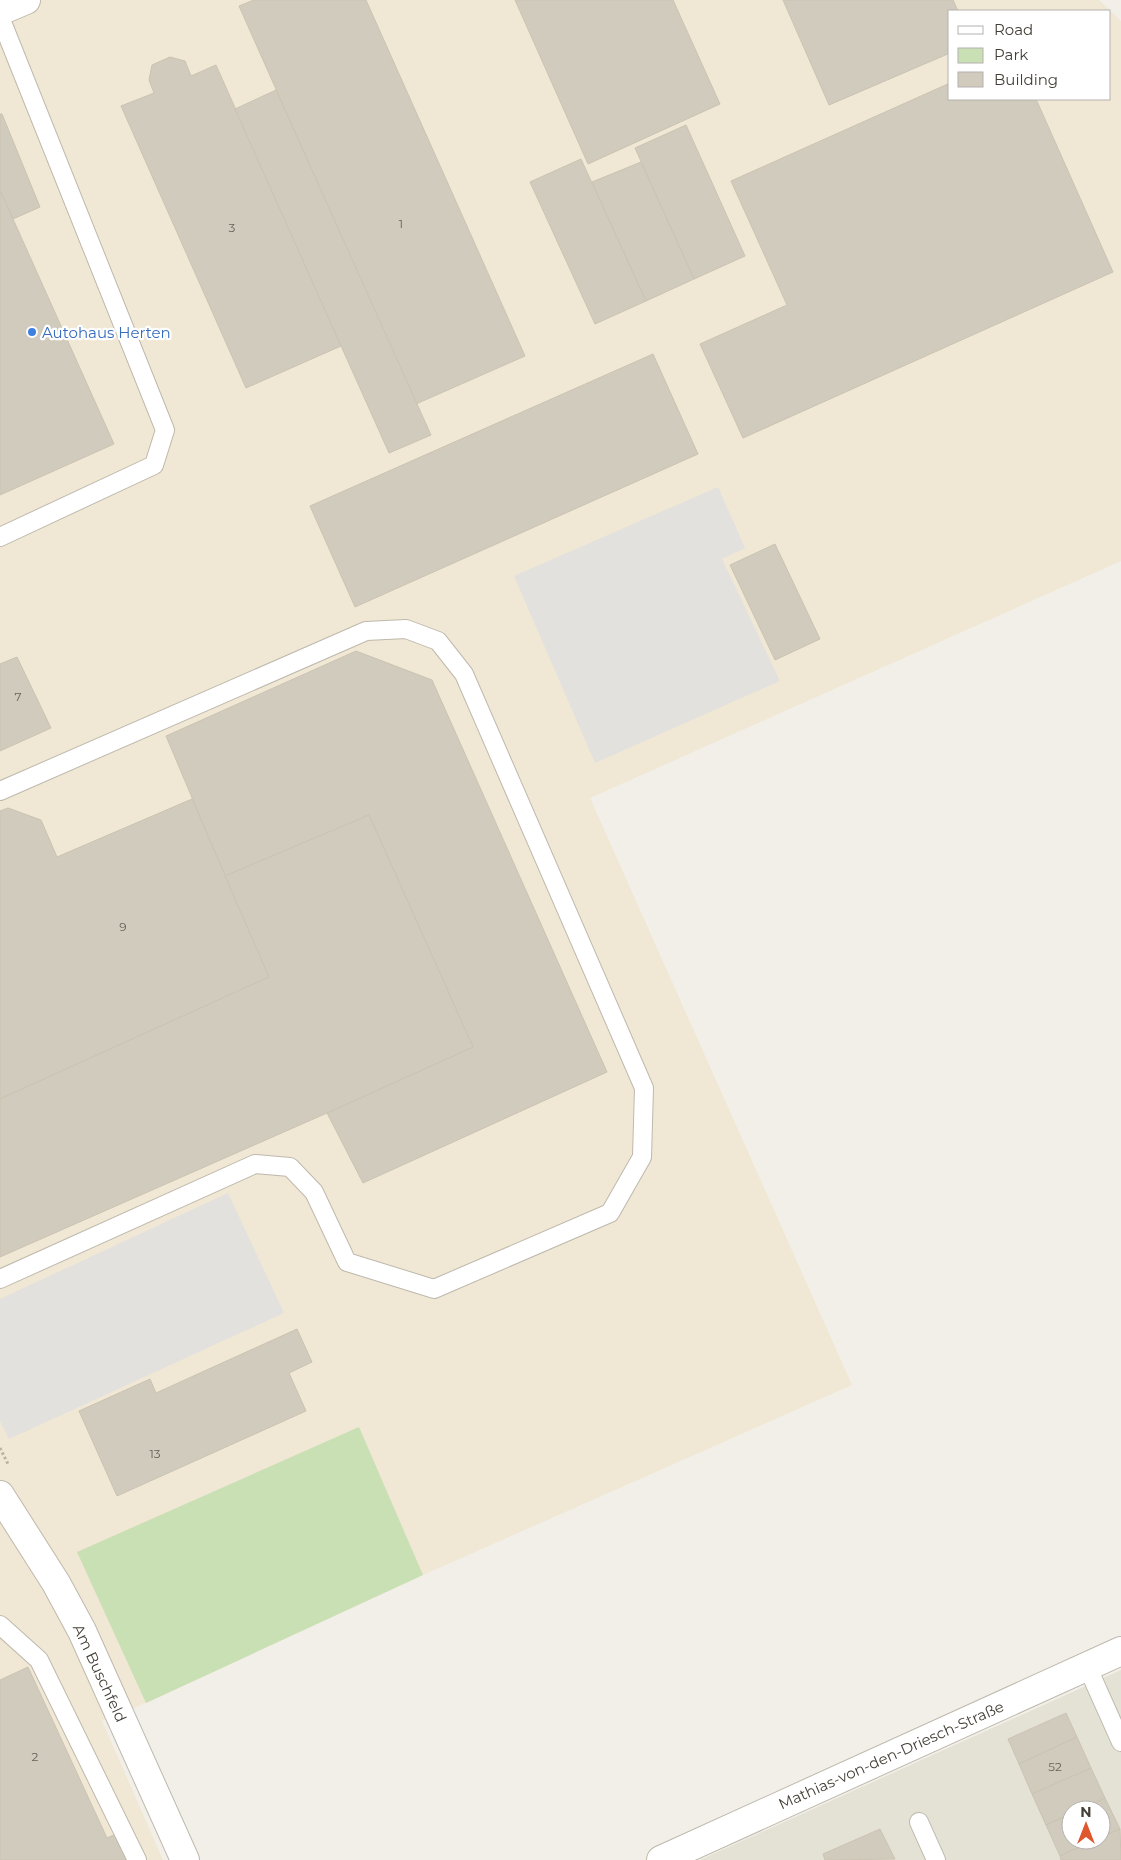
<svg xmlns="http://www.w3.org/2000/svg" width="1121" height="1860" viewBox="0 0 1121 1860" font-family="Montserrat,sans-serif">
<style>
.residential{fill:#e4e1d5;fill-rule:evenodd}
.commercial{fill:#f0e7d4;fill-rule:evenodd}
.green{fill:#c9e0b4}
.parking{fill:#e2e1de}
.building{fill:#d1cbbd;stroke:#cbc3b2}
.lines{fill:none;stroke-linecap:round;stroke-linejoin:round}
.service-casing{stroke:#beb9ad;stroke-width:20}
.minor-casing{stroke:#beb9ad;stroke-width:30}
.path{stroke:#bbb39d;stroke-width:3;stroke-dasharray:2.5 2.5;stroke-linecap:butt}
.service{stroke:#fff;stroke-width:18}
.minor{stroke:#fff;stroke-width:28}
.shop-dot{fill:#3f7fe0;stroke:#fff;stroke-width:2}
.labels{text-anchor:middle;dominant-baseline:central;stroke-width:4.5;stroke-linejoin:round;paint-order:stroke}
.number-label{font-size:12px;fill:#666258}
.shop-label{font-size:15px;fill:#366cbe;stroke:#fff;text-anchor:start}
.street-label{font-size:15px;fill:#433f36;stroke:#fff}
</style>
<rect width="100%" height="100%" fill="#f1efe7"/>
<!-- residential -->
<path class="residential" d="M1121,1670V1860H700ZM1071,1810H1101V1840H1071Z"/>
<!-- commercial -->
<path class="commercial" d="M0,0H1099L1121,21V561L590,798L852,1385L423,1575L146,1703L102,1721L163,1860H0ZM950,11H1110V99H950Z"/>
<!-- green -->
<polygon class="green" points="359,1427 423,1575 146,1703 77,1552"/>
<!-- parking -->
<g class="parking">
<polygon points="718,487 745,548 722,559 780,681 595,763 514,576"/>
<polygon points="228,1193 284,1313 9,1439 0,1421 0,1299"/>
</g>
<!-- building -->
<g class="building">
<polygon points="254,0 366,0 525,356 416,404 239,6"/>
<polygon points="515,0 673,0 720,104 588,164"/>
<polygon points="783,0 953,0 958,11 950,11 950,53 829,105"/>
<polygon points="170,57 185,61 191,76 216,65 341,346 246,388 121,106 154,93 149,80 152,65"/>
<polygon points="950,83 950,99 1036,99 1113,272 743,438 700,344 787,305 731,181"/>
<polygon points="276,90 431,435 389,453 235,109"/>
<polygon points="0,114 2,114 40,207 13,219 0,190"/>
<polygon points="686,125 745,256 694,279 635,148"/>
<polygon points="581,159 646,301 595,324 530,182"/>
<polygon points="641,162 694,279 646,301 592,182"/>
<polygon points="0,190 114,444 0,495"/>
<polygon points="653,354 698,454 355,607 310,506"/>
<polygon points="775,544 820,639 775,660 730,565"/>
<polygon points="356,651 432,680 607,1072 363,1183 327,1113 473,1047 369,815 225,876 166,736"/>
<polygon points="17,657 51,728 0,751 0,664"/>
<polygon points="192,799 269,977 0,1099 0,811 8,808 41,820 57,857"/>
<polygon points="369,815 473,1047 327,1113 0,1257 0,1099 269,977 225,876"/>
<polygon points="297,1329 312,1362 289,1373 306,1411 117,1496 79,1411 150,1379 156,1393"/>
<polygon points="28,1667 107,1838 118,1833 131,1860 0,1860 0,1680"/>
<polygon points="1066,1713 1077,1737 1019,1764 1008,1739"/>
<polygon points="1077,1737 1091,1768 1032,1794 1019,1764"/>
<polygon points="1091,1768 1105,1798 1079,1810 1071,1810 1071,1814 1046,1825 1032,1794"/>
<polygon points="1105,1798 1120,1829 1101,1837 1101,1810 1079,1810"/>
<polygon points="1071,1814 1071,1840 1095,1840 1060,1856 1046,1825"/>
<polygon points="880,1829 895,1859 825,1860 823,1854"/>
<polygon points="1120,1829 1121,1860 1061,1860 1060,1856 1095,1840 1101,1840 1101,1837"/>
</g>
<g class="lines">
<defs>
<g id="service">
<polyline points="0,17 165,430 154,465 0,537"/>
<polyline points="0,791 366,631 406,629 438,641 464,674 644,1088 642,1157 610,1213 434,1289 347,1262 314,1192 290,1167 255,1164 0,1279"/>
<polyline points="0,1625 39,1660 137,1860"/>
<polyline points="1087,1666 1121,1742"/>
<polyline points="919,1822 936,1860"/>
</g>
<g id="minor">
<polyline points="0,11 26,0"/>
<polyline points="0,1495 56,1583 82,1631 185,1860"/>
<polyline points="661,1860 1121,1651"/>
</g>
</defs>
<!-- service casing -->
<use href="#service" class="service-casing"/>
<!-- minor casing -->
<use href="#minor" class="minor-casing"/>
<!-- path -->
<polyline class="path" points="0,1448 8,1464"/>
<!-- service -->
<use href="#service" class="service"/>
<!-- minor -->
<use href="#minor" class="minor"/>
</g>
<!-- markers -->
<circle class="shop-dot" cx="32" cy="332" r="5"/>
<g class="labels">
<!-- number labels -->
<g class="number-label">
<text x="401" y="223">1</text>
<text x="232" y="227">3</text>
<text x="18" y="696">7</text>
<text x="123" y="926">9</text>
<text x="155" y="1453">13</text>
<text x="35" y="1756">2</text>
<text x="1055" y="1766">52</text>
</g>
<!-- shop labels -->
<g class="shop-label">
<text x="42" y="332">Autohaus Herten</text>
</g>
<!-- street labels -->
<g class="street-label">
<text transform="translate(100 1673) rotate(65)">Am Buschfeld</text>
<text transform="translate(891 1755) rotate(-24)">Mathias-von-den-Driesch-Straße</text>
</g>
</g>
<!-- legend -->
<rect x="948" y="10" width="162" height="90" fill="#ffffff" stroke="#b4b2af"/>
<rect x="958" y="26" width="25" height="8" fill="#ffffff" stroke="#b4b2af"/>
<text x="994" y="35" font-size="15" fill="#433f36">Road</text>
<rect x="958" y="48" width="25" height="15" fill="#c9e0b4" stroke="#b4b2af"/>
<text x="994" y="60" font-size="15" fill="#433f36">Park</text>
<rect x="958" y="72" width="25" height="15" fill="#d1cbbd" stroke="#b4b2af"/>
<text x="994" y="85" font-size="15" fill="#433f36">Building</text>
<!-- north arrow -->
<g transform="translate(1086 1825)"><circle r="24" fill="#ffffff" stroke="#b4b2af"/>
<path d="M0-4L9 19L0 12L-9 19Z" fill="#df572f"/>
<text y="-8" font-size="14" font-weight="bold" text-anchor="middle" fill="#433f36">N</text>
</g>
</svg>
